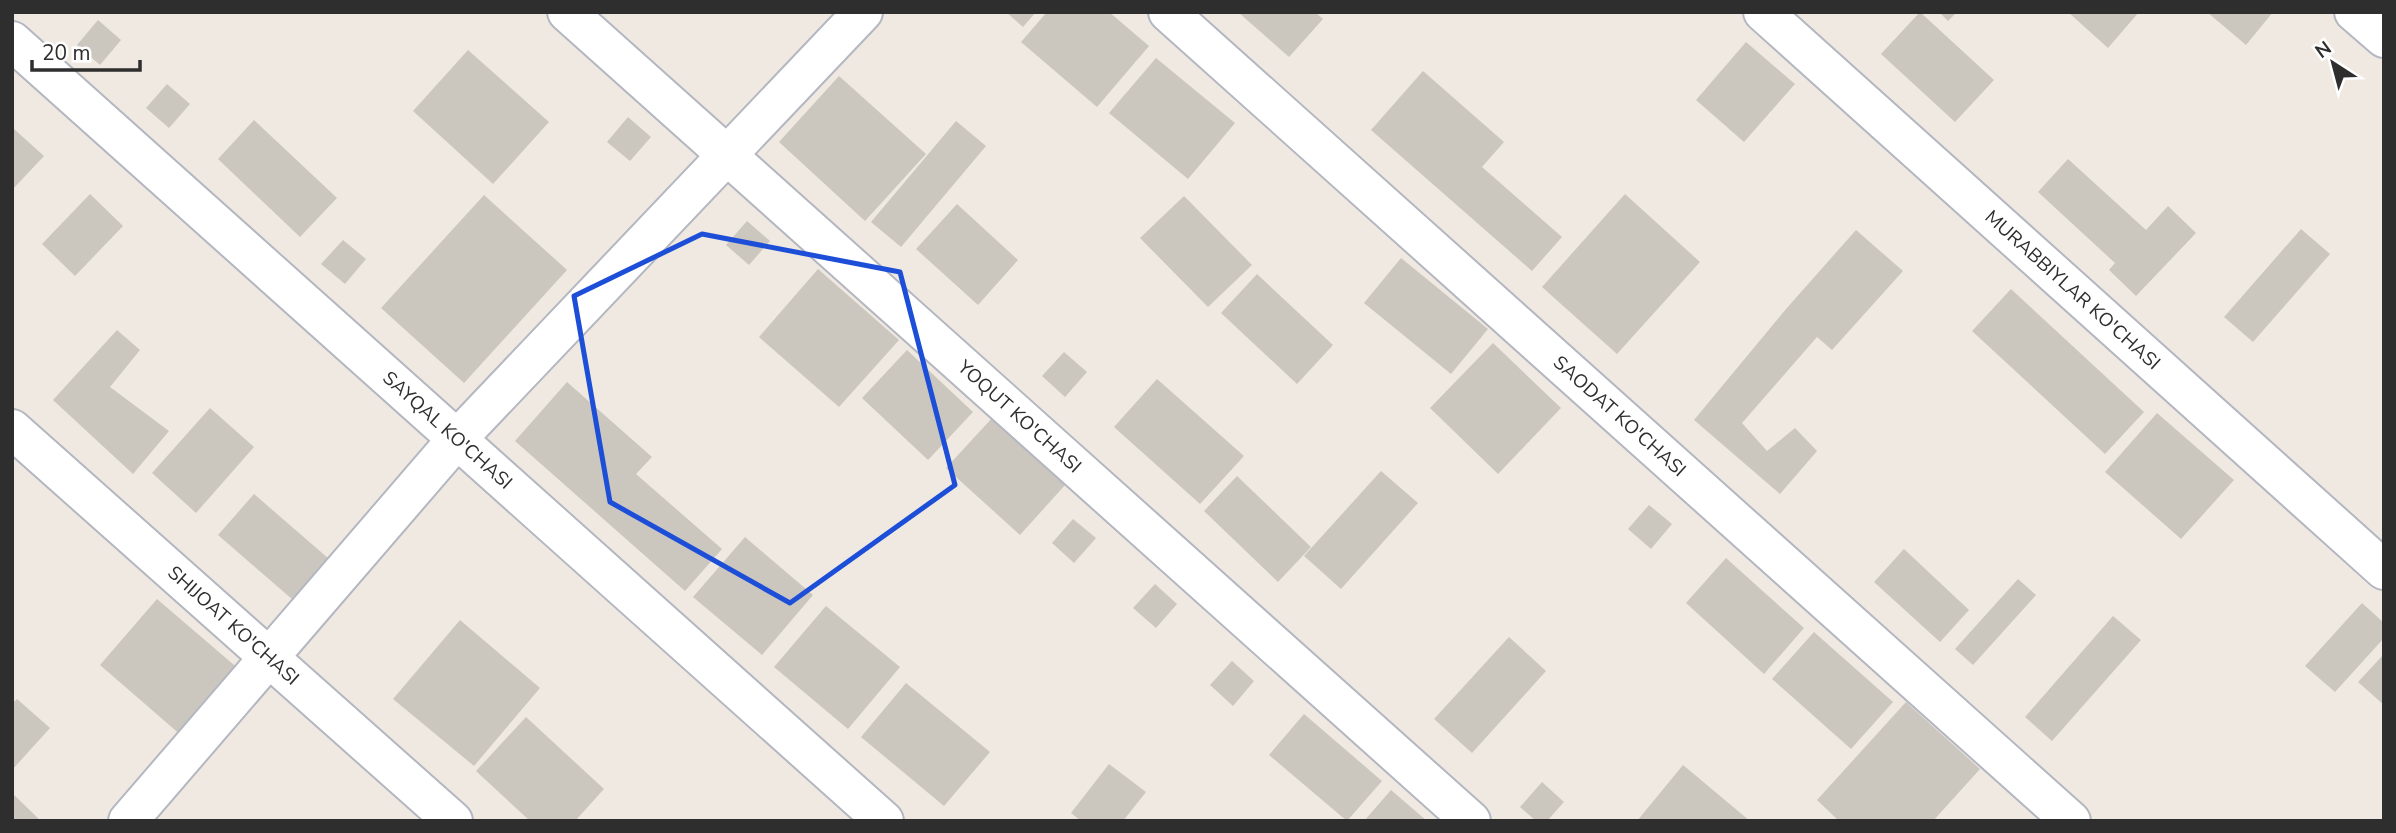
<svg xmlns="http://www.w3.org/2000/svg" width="2396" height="833" viewBox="0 0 2396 833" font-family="'Nunito Sans',sans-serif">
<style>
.building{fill:#cbc7bf}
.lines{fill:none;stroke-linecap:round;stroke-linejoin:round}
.street-casing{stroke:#b4b7c1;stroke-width:42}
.street{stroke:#fff;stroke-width:38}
.marked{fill:none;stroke:#1d4ed8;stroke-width:5;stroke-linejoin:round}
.labels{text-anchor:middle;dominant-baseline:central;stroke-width:7;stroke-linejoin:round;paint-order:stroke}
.street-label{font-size:19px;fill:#2e2e2e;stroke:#fff}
</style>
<rect width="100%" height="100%" fill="#efe9e1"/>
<!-- building -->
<g class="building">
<polygon points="1006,12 1036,12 1023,27"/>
<polygon points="1047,12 1109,12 1149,46 1097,107 1021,42"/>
<polygon points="1238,12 1315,12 1323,19 1289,57"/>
<polygon points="1920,12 1994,80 1955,122 1881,54"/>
<polygon points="1939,12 1957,12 1948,21"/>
<polygon points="2068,12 2139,12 2108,48"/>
<polygon points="2207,12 2273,12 2246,45"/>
<polygon points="98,20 121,40 100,65 77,45"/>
<polygon points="1746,42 1795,84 1744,142 1696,100"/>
<polygon points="468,50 549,122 493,184 413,111"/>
<polygon points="1156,58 1235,123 1188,179 1109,113"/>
<polygon points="1423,71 1504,142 1482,167 1562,237 1532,271 1371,130"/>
<polygon points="839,76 926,154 865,221 779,142"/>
<polygon points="167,84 190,104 169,128 146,108"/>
<polygon points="628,117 651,137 630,161 607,142"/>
<polygon points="254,120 337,198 300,237 218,159"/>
<polygon points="956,121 986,146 901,247 871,222"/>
<polygon points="14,129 44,156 12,190 12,132"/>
<polygon points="2068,159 2146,230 2168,206 2196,233 2136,296 2109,270 2115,263 2038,192"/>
<polygon points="90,194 123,226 75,276 42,244"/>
<polygon points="1625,194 1700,262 1617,354 1542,287"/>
<polygon points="484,195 567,270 464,383 381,308"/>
<polygon points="1184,196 1252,265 1208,307 1140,238"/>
<polygon points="957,204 1018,260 978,305 916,249"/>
<polygon points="747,221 770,241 749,265 726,245"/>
<polygon points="2301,229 2330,254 2253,342 2224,317"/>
<polygon points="1856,230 1903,271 1832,350 1817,337 1742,423 1767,451 1795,428 1817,451 1780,494 1694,420 1786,309"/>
<polygon points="343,240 366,259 345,284 321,264"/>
<polygon points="1401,258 1488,329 1451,374 1364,303"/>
<polygon points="818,269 899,340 839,407 759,337"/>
<polygon points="1257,274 1333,345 1297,384 1221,313"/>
<polygon points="2011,289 2144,412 2105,454 1972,331"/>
<polygon points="117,330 140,350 110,387 169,431 133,474 53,400"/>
<polygon points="1493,343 1561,408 1498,474 1430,408"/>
<polygon points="907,350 973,412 928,460 862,398"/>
<polygon points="1064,352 1087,372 1065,397 1042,376"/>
<polygon points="1157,379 1244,456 1200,504 1114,427"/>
<polygon points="567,382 652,457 636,474 722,549 685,591 515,441"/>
<polygon points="210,408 254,447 196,513 152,473"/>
<polygon points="2157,413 2234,480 2181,539 2105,472"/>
<polygon points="993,417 1066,484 1020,535 946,468"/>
<polygon points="1381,471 1418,503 1341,589 1304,556"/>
<polygon points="1237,476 1311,547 1278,582 1204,511"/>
<polygon points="254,494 336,565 300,606 218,535"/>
<polygon points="1649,505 1672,524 1651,549 1628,529"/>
<polygon points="1073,519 1096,538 1074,563 1052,543"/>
<polygon points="745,537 813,595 762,655 693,597"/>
<polygon points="1904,549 1969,610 1940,642 1874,582"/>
<polygon points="1726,558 1804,628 1764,674 1686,603"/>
<polygon points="2018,579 2036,595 1973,665 1955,649"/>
<polygon points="1155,584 1177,604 1156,628 1133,608"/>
<polygon points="157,599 248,677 190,743 100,665"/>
<polygon points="2362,603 2384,623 2384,638 2335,692 2305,666"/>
<polygon points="826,606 900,667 848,729 774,667"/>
<polygon points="2113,616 2141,640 2052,741 2025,717"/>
<polygon points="460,620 540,688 474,766 393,699"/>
<polygon points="1814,632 1893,702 1851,749 1772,679"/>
<polygon points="1509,637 1546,671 1472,753 1434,719"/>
<polygon points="2384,654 2384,705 2358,682"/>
<polygon points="1232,661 1254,681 1233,706 1210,685"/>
<polygon points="906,683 990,752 944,806 861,737"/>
<polygon points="17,699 50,728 12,770 12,704"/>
<polygon points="1906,702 1980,769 1933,821 1839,821 1817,800"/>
<polygon points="1304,714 1382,781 1347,821 1269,755"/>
<polygon points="526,717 604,789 575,821 530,821 476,771"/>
<polygon points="1109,764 1146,792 1123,821 1081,821 1071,813"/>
<polygon points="1683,765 1750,821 1637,821"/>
<polygon points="1542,782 1564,802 1547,821 1536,821 1520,807"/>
<polygon points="1391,790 1427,821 1364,821"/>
<polygon points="12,793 41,821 12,821"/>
</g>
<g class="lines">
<defs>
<g id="street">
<path id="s1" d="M567,12L1471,821"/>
<path id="s2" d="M1168,12L2071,821"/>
<path id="s3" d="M1763,12L2384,570"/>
<polyline points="2354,12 2384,38"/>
<path id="s4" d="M12,41L884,821"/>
<path id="s5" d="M12,429L453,821"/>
<polyline points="128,821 457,439 863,12"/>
</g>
</defs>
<!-- street casing -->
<use href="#street" class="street-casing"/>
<!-- street -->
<use href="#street" class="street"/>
</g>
<!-- marked area -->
<path class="marked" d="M702,234L900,272L955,485L790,603L610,502L574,296Z"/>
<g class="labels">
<!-- street labels -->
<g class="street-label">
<text stroke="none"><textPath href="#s3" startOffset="416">MURABBIYLAR KO'CHASI</textPath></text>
<text stroke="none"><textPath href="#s2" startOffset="606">SAODAT KO'CHASI</textPath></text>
<text stroke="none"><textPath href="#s1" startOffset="607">YOQUT KO'CHASI</textPath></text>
<text stroke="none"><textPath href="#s4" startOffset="584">SAYQAL KO'CHASI</textPath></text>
<text stroke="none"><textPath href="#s5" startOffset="296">SHIJOAT KO'CHASI</textPath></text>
</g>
</g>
<!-- border -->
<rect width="2396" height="833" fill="none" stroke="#2e2e2e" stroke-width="28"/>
<!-- north arrow -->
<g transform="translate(2333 63) rotate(324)" stroke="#ffffff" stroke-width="5" paint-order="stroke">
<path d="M0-5L12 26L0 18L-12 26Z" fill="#2e2e2e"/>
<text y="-10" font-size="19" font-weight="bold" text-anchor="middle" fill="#2e2e2e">N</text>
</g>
<!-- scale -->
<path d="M32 60v10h108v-10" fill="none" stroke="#2e2e2e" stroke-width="3.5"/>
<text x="42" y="60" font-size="21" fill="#2e2e2e" stroke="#ffffff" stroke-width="5" paint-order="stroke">20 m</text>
</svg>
